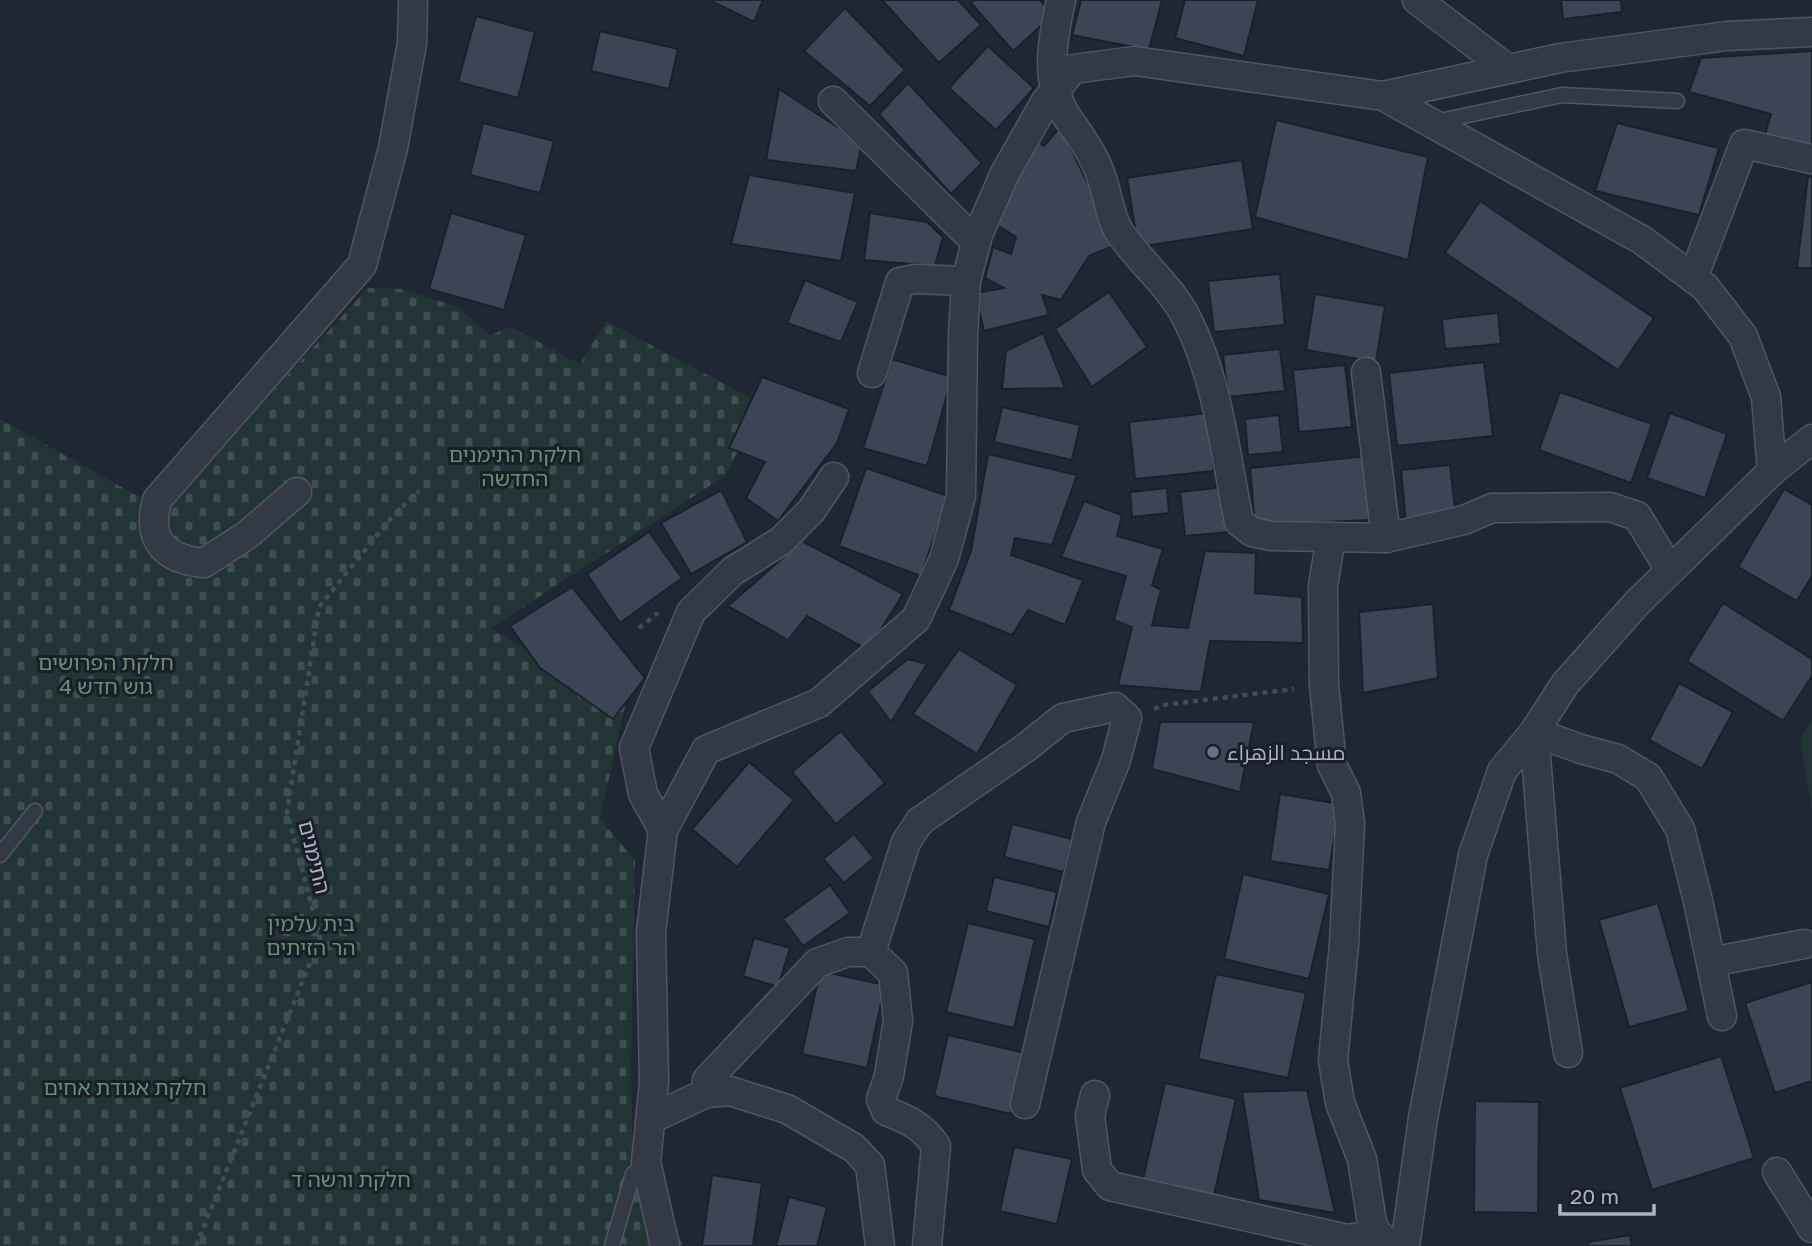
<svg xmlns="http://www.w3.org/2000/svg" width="1812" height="1246" viewBox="0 0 1812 1246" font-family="'Golos Text',Cairo,'Noto Sans Hebrew',sans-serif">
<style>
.grass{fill:#223436}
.cemetery{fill:url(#cemetery-stones)}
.building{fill:#3c4555;stroke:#1a202b;stroke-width:2}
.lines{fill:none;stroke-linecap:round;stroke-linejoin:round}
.lane-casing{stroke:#505663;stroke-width:17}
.street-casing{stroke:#505663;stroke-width:31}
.path{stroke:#3f4f53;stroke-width:4.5;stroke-dasharray:5 5;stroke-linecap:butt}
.lane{stroke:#333945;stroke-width:14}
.street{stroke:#333945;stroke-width:28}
.worship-dot{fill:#6b7280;stroke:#191e29;stroke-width:2.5}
.labels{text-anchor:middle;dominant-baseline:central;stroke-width:6;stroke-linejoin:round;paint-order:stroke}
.park-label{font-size:21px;fill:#669173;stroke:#191e29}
.poi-label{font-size:21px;fill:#adb3c2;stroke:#191e29;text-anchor:start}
.street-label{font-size:21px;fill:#adb3c2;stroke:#191e29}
</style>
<defs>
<pattern id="cemetery-stones" width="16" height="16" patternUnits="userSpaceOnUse" patternTransform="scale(1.75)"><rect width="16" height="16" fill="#223436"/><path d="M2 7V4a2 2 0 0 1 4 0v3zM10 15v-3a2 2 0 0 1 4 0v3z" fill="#3f4f51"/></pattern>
</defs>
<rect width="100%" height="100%" fill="#202734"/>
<!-- grass -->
<polygon class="grass" points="1812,718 1812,811 1800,741"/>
<!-- cemetery -->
<polygon class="cemetery" points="368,288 401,289 458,307 490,335 511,327 580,364 606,321 762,404 725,476 491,628 625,706 600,819 635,860 631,1066 633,1174 684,1246 0,1246 0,419 143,499 170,503"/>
<!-- building -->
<g class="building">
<polygon points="713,0 763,0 754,22 713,2"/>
<polygon points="882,0 958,0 981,25 939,63"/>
<polygon points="974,0 1040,0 1053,15 1013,51 971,3"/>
<polygon points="1081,0 1162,0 1149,50 1072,35"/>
<polygon points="1185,0 1258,0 1244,56 1175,38"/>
<polygon points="1561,0 1621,0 1622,12 1563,19"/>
<polygon points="845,8 905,70 870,106 804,51"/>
<polygon points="476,16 535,32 518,98 458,82"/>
<polygon points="600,31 678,49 669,89 591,71"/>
<polygon points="988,46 1034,88 996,130 949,88"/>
<polygon points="1812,51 1812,148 1764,138 1771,114 1689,92 1701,58"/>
<polygon points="908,83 982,163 951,194 879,114"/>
<polygon points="779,89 862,143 856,171 766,160"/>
<polygon points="1276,120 1428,157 1408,260 1255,217"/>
<polygon points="483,123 554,141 540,193 470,175"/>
<polygon points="1617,123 1719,148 1699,215 1595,191"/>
<polygon points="1060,127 1118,244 1089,256 1061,300 1042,295 1049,315 984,331 975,293 1004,288 985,278 993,247 1011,254 1016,237 994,223 1035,140 1044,146"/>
<polygon points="1242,160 1253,229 1138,247 1127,178"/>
<polygon points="749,175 855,193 841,261 731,244"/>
<polygon points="1808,176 1812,177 1812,268 1797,268"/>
<polygon points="1480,201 1654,318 1618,370 1445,253"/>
<polygon points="451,213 526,235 504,310 429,289"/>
<polygon points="870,213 927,222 943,237 935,266 864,260"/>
<polygon points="1280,274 1285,325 1214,332 1208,281"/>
<polygon points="805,280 858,302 841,342 787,323"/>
<polygon points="1109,292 1147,347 1092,387 1055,329"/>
<polygon points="1315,294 1385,306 1376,362 1306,350"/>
<polygon points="1498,313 1501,344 1445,349 1442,319"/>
<polygon points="1043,333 1065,388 1002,389 1006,351"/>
<polygon points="1280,349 1285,391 1228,397 1223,355"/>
<polygon points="892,359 952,377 927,466 863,448"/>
<polygon points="1484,362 1493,436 1397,446 1389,373"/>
<polygon points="1345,365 1352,427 1299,432 1293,370"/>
<polygon points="762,377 849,409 837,443 778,521 746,498 765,462 729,448"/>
<polygon points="1560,392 1652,424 1631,483 1539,450"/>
<polygon points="1002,407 1080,425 1072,460 994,442"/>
<polygon points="1208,413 1214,471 1135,479 1129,422"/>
<polygon points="1670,413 1727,434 1705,498 1647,478"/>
<polygon points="1279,415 1283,452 1248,455 1245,419"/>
<polygon points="988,454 1077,475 1052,545 1015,538 1011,555 1083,580 1065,625 1028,610 1012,635 949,610 971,551"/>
<polygon points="1367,456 1371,520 1255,525 1250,468"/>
<polygon points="1450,465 1456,517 1406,523 1401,470"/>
<polygon points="866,468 948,496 921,576 839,546"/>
<polygon points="1224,487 1228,532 1185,536 1180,492"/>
<polygon points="1167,488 1169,513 1132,517 1130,492"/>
<polygon points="1784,489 1812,505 1812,576 1797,601 1738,567"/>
<polygon points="721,490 747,542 691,574 661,523"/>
<polygon points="1084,501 1122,515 1117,536 1163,549 1152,585 1161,590 1152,625 1188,628 1205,551 1256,553 1255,593 1302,597 1303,643 1210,641 1201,692 1118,685 1132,627 1114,620 1126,576 1061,557"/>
<polygon points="649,532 682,578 620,623 587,574"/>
<polygon points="802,541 903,594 868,650 807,616 788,640 728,606"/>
<polygon points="572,587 645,678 613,719 540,668 510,626"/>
<polygon points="1723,603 1812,659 1812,676 1783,721 1687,661"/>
<polygon points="1433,604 1438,678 1363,693 1359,612"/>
<polygon points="959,649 1017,685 977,754 913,714"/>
<polygon points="908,659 927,664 891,722 868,691"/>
<polygon points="1679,683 1733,712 1702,769 1649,740"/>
<polygon points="1160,722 1254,722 1240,792 1152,769"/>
<polygon points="841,731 885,783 836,824 792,772"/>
<polygon points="749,762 794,800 737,867 692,829"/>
<polygon points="1280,794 1340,804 1329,870 1270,861"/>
<polygon points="1012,824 1072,839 1064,872 1004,857"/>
<polygon points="854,834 874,858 844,883 823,859"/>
<polygon points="1243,874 1329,894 1309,979 1224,959"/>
<polygon points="994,877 1057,892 1049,927 986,911"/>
<polygon points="830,885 850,913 803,946 783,919"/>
<polygon points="1658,903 1689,1011 1629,1027 1599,920"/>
<polygon points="968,923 1035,939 1014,1028 946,1012"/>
<polygon points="754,938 790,948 778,987 743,976"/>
<polygon points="820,971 885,985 867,1068 802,1054"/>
<polygon points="1216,974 1306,993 1288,1078 1198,1059"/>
<polygon points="1812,982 1812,1081 1775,1093 1745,1003"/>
<polygon points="948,1035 1025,1053 1011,1114 934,1096"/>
<polygon points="1721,1056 1754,1158 1652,1190 1620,1088"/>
<polygon points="1165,1083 1236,1099 1214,1195 1143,1179"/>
<polygon points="1307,1090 1335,1213 1259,1200 1242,1092"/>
<polygon points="1475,1101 1539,1102 1538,1213 1474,1212"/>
<polygon points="1014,1147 1072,1159 1057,1224 1000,1211"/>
<polygon points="712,1175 762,1183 753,1246 702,1246"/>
<polygon points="789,1197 827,1207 817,1246 776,1246"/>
<polygon points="1630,1235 1632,1246 1589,1246 1588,1242"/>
</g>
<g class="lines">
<defs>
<g id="lane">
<polyline points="1435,122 1562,95 1677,101"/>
<polyline points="0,855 35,811"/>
<polyline points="612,1246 633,1174 646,1162"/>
</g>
<g id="street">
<path d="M1061,0C1053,38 1044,78 1065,114C1077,132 1090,148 1098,168C1107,187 1109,217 1120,233C1140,262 1169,285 1186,317C1218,379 1225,453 1239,522L1252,532L1271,536L1386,538L1464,520L1492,508L1610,507L1637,516L1670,570"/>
<polyline points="1417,0 1508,69"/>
<polyline points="1383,96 1560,58 1727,36 1812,32"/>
<polyline points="833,101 976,242"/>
<polyline points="1693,278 1744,144 1812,159"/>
<polyline points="1366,372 1386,538"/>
<polyline points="872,373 900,282 915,279 966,281"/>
<path d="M297,492L247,535L204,563C164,559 146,540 157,500L362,265L393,148L412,43L413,0"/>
<polyline points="1331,537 1323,586 1324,685 1332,765 1346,793 1350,824 1344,944 1333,1060 1340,1103 1362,1159 1372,1223 1377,1234 1394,1246"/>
<polyline points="663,830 643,794 634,748 691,612 733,571 781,541 811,511 834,477"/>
<polyline points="871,952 906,842 920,821 1024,749 1063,718 1115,707 1127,718 1116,760 1091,822 1025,1104"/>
<polyline points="1711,962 1804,944"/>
<polyline points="1568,1053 1552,954 1534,732 1581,749 1618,759 1648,777 1680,829 1698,901 1722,1016"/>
<path d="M706,1093L707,1080L817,963L848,952H871L893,973L898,1021L889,1076L881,1099L886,1111C907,1119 923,1126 936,1146L927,1246"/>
<polyline points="1095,1095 1090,1116 1097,1170 1110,1186 1347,1239 1377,1234"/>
<polyline points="651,1119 706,1093 730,1091 787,1109 854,1148 870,1165 880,1246"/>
<polyline points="1777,1172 1812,1228"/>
<polyline points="665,1246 646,1162 654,1082 651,932 663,830 706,750 819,703 916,619 944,559 961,496 963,335 966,281 978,235 1005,173 1046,101 1073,69 1135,61 1383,96 1642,240 1705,287 1743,336 1766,397 1772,471"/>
<polyline points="1405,1246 1423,1118 1473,855 1502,771 1534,732 1565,684 1637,603 1772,471 1812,439"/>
</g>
</defs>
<!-- lane casing -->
<use href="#lane" class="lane-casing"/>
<!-- street casing -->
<use href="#street" class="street-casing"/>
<!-- path -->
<g class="path">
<polyline points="639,628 658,613"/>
<polyline points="1154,709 1163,705 1294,689"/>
<polyline points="196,1246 320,938 287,812 319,607 392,517 419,491"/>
</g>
<!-- lane -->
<use href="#lane" class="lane"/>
<!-- street -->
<use href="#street" class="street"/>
</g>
<!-- markers -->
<circle class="worship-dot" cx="1213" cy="752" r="7"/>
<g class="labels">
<!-- park labels -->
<g class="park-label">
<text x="515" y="454">חלקת התימנים<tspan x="515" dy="24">החדשה</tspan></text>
<text x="106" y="662">חלקת הפרושים<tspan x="106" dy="24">גוש חדש 4</tspan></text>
<text x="311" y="923">בית עלמין<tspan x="311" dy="24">הר הזיתים</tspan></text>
<text x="125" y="1087">חלקת אגודת אחים</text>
<text x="351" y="1179">חלקת ורשה ד</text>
</g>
<!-- poi labels -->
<g class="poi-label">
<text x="1227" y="752">مسجد الزهراء</text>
</g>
<!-- street labels -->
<g class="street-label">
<text transform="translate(315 857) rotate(76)">התימנים</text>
</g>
</g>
<!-- scale -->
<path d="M1560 1204v10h94v-10" fill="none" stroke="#adb3c2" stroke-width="3.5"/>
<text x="1570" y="1204" font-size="21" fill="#adb3c2" stroke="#191e29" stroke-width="5" paint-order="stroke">20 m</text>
</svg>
